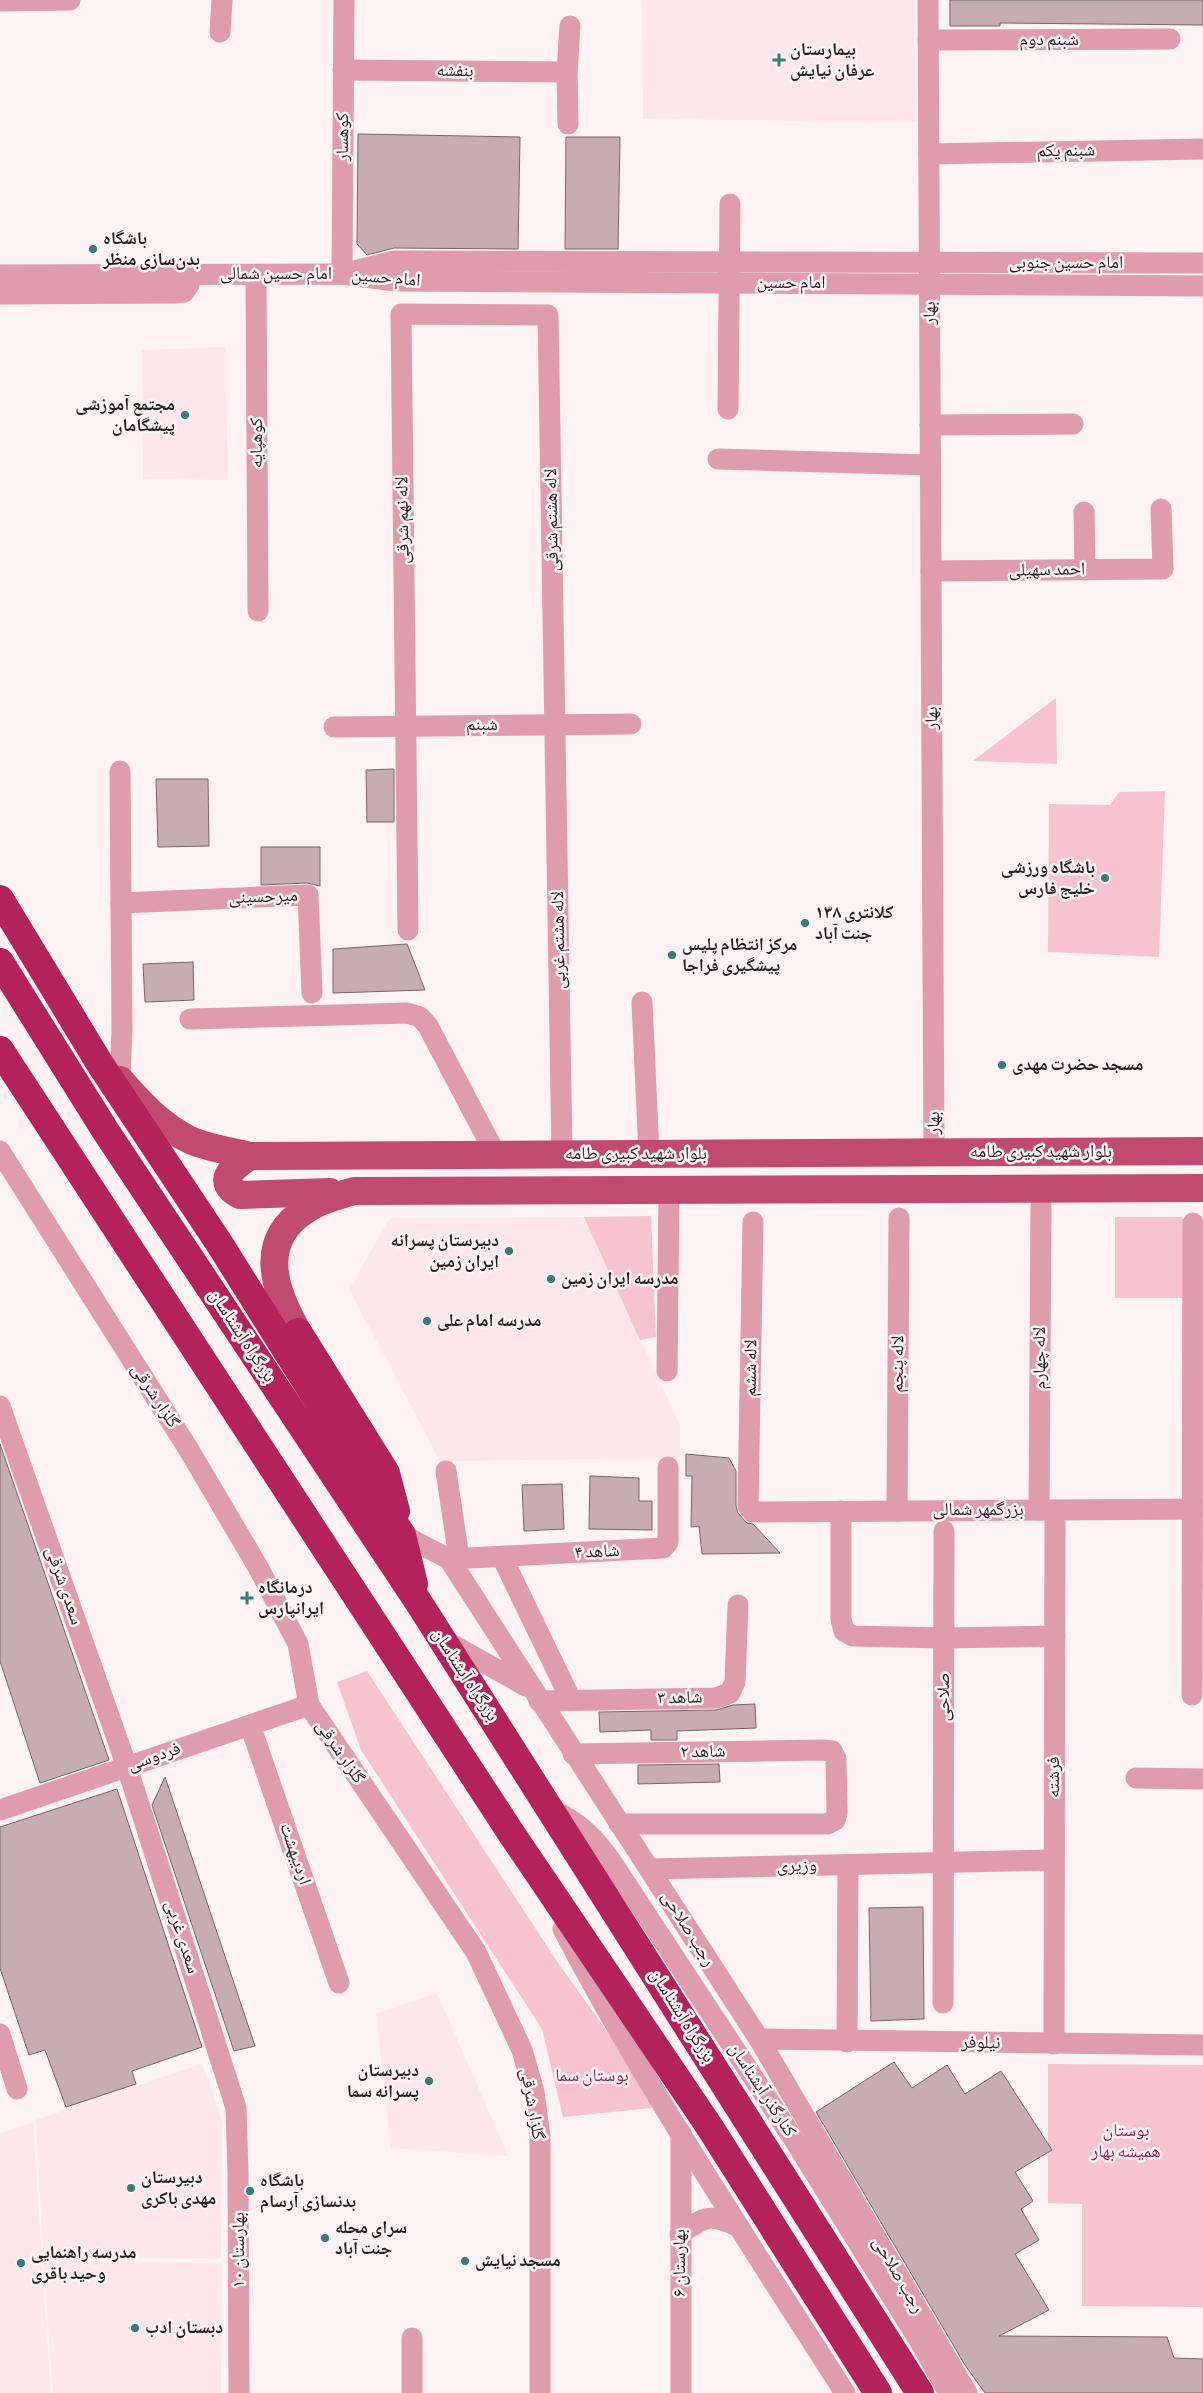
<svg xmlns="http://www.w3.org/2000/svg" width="1203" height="2393" viewBox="0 0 1203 2393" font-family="'Alegreya Sans','Noto Naskh Arabic',sans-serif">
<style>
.built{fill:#fde7ec}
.green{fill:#f6c3ce}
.building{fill:#c7adb2;stroke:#7b6469}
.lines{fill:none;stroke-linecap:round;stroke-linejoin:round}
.minor{stroke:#df9cac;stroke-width:21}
.major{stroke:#c14a70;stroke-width:28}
.highway{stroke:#b3225a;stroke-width:28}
.poi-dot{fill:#377d74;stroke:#fdf2f4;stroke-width:2}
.labels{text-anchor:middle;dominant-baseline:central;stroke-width:5;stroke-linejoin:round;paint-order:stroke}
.street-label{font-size:18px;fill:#281f21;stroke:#fdf2f4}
.poi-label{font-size:18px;font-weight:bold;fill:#281f21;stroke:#fdf2f4;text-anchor:start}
.park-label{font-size:18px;fill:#96234d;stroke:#fdf2f4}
</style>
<rect width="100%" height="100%" fill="#fdf2f4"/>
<!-- built -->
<g class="built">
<polygon points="642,0 915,0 916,122 643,119"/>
<polygon points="225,347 228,480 143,479 142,350"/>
<polygon points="584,1217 680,1425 680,1458 440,1461 349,1289 390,1218"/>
<polygon points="437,1993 508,2156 391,2148 376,2014"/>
<polygon points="202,2064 222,2121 221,2259 43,2256 36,2120"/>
<polygon points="33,2122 51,2393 0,2393 0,2133"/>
<polygon points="43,2261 222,2263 221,2393 53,2393"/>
</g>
<!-- green -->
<g class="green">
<polygon points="1056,698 1057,764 973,761"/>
<polygon points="1165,791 1159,957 1048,952 1049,804 1110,805 1119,792"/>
<polygon points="651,1216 656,1337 640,1340 584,1217"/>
<rect x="1115" y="1217" width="68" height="81"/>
<polygon points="367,1671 558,1963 661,2107 563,2117 542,2029 361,1750 337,1682"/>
<polygon points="1048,2064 1203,2065 1203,2307 1082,2306 1082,2204 1048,2203"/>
</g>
<!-- building -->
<g class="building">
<polygon points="950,0 1203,0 1203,25 1000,23 1000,26 950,26"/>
<polygon points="358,134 520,137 518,249 394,248 367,255 357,244"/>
<polygon points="566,137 620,137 618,249 565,249"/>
<polygon points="394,769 394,822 367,822 366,770"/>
<polygon points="156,779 208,779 209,846 158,847"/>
<polygon points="261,847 320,847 320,886 307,883 261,885"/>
<polygon points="407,944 425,990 333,993 333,949"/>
<polygon points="193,962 194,1000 145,1002 143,964"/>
<polygon points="0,1444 109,1760 40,1783 0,1661"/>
<polygon points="686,1454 729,1458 736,1471 736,1506 738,1513 747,1523 753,1524 780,1553 702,1554 699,1526 691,1527 692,1476 686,1476"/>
<polygon points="590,1476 639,1478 639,1501 652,1501 652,1530 589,1529"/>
<polygon points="562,1484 564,1529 524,1531 522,1485"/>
<polygon points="755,1704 756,1728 677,1731 677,1740 651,1740 651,1730 600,1732 599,1712 716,1710 733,1705"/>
<polygon points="719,1764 720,1782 638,1784 638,1765"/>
<polygon points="165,1777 255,2046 234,2051 152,1805"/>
<polygon points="117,1789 202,2047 132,2071 136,2084 66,2107 45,2050 29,2055 0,1968 0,1827"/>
<polygon points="923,1907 924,2019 871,2021 869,1908"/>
<polygon points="894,2062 912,2088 947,2065 965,2094 1001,2071 1052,2150 1015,2172 1033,2201 1021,2209 1039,2240 1015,2254 1049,2310 999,2336 1167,2337 1174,2358 1203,2359 1203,2393 985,2393 965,2365 816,2112"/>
</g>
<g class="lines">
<!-- minor -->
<g class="minor">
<polyline points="928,0 934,1153"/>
<polyline points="0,1 70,0"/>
<polyline points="220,32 222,0"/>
<polyline points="928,40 1170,39"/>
<polyline points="343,70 567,72 568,124"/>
<polyline points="567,72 570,26"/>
<polyline points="929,154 1202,149"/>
<polyline points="354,271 394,261 1203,263"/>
<polyline points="342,274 344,0"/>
<polyline points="0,275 342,274 395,281 1203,286"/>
<polyline points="256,275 258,611"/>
<polyline points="0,294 174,293 184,292 189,285 187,277 182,275"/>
<polyline points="728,409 730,204"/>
<polyline points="930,425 1073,424"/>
<polyline points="718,459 930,465"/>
<polyline points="1084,512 1085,570"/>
<polyline points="931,571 1163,569 1161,509"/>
<polyline points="334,727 631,724"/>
<polyline points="121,903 308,895 312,993"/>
<polyline points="408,930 401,314 548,315 562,1155"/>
<polyline points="642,1002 649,1154"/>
<polyline points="190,1019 407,1013 420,1017 428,1026 496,1155"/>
<polyline points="120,1079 122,1030 120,771"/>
<polyline points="0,1151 189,1450 258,1567 298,1644 309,1705 476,1952 522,2050 534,2092 540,2137 540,2393"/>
<polyline points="753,1222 748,1506 753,1512 1203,1509"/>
<polyline points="667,1371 669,1190"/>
<polyline points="0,1406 127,1767 236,2108 238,2174 239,2393"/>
<polyline points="446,1471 459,1558"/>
<polyline points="1039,1510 1041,1206"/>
<polyline points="841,1511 841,1619 844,1631 853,1636 944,1638 1055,1636"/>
<polyline points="897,1511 899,1218"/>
<polyline points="393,1530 449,1559 759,2039 967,2393"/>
<polyline points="502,1557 571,1700"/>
<polyline points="449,1559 663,1548 668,1542 668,1467"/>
<polyline points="442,1639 526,1686"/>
<polyline points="1192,1695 1193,1223"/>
<polyline points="539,1701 716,1698 730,1693 735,1682 738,1605"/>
<polyline points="250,1725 339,1983"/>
<polyline points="573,1754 823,1750 832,1751 836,1759 837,1813 835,1820 827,1824 619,1824"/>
<polyline points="1136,1778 1203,1779"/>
<path d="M550,1808C579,1823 590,1833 609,1858L793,2138L922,2345L949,2393"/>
<polyline points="0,1810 309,1705"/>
<polyline points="650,1869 1053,1860"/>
<path d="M563,1929C647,2089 748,2241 845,2393"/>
<polyline points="943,2003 944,1531"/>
<polyline points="0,2034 17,2089"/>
<polyline points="759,2039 1203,2045"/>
<polyline points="847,2042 848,1865"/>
<polyline points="1054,2044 1055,1510"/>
<path d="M680,2234C705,2216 711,2213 739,2227"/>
<polyline points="412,2393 412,2338"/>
<polyline points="681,2393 681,2133"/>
</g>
<!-- major -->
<g class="major">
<path d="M120,1080C140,1103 161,1126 190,1140C208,1148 230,1151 250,1156L1203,1151"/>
<path d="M250,1156C235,1166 213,1181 240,1195L330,1192"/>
<path d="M298,1332C273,1289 257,1240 307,1209C321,1199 338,1196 354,1191L1203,1188"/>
</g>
<!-- highway -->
<g class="highway">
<polyline points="0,899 100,1064 219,1243 402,1535 414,1584"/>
<polyline points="0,962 105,1130 419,1603 920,2393"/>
<polyline points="0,1050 513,1836 709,2126 878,2393"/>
<polyline points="298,1332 386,1473 396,1511"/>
</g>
</g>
<!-- markers -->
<g class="poi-dot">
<path d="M776.5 52.5h5v5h5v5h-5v5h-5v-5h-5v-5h5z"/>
<circle cx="93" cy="249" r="5"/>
<circle cx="185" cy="415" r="5"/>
<circle cx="1105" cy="878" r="5"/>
<circle cx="805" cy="923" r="5"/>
<circle cx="672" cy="955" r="5"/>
<circle cx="1002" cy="1065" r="5"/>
<circle cx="509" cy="1251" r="5"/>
<circle cx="551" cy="1279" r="5"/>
<circle cx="427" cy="1321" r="5"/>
<path d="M244.5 1590.5h5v5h5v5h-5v5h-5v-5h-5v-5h5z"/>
<circle cx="429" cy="2081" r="5"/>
<circle cx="131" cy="2188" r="5"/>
<circle cx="250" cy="2191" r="5"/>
<circle cx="325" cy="2238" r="5"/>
<circle cx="465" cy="2261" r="5"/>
<circle cx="21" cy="2263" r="5"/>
<circle cx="135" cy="2328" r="5"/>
</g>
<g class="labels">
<!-- street labels -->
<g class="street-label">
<text x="1049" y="40">شبنم دوم</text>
<text transform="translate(455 71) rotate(1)">بنفشه</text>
<text transform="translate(343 137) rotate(-90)">کوهسار</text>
<text transform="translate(1066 151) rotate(-1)">شبنم یکم</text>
<text x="1066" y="263">امام حسین جنوبی</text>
<text x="276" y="274">امام حسین شمالی</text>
<text transform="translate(386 278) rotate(5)">امام حسین</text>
<text x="791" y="283">امام حسین</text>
<text transform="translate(930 313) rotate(-90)">بهار</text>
<text transform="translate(257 443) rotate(-90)">کوهپایه</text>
<text transform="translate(403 520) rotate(-91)">لاله نهم شرقی</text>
<text transform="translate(552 520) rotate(-91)">لاله هشتم شرقی</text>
<text transform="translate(1047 570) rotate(-1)">احمد سهیلی</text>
<text transform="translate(932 718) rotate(-90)">بهار</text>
<text x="482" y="725">شبنم</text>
<text transform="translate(263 897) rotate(-2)">میرحسینی</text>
<text transform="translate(559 940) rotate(-91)">لاله هشتم غربی</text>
<text transform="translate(934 1123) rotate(-90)">بهار</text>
<text x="1041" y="1152">بلوار شهید کبیری طامه</text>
<text x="636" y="1154">بلوار شهید کبیری طامه</text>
<text transform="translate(242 1336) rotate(57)">بزرگراه آبشناسان</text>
<text transform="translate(1040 1358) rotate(-90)">لاله چهارم</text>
<text transform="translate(898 1364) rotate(-89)">لاله پنجم</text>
<text transform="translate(751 1368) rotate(-89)">لاله ششم</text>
<text transform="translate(155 1396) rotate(57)">گلزار شرقی</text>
<text x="978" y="1510">بزرگمهر شمالی</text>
<text transform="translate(597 1552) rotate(-3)">شاهد ۴</text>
<text transform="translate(64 1586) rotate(71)">سعدی شرقی</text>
<text transform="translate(465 1675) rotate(57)">بزرگراه آبشناسان</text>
<text transform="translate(944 1697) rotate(-90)">صلاحی</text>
<text transform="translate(680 1698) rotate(-1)">شاهد ۳</text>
<text transform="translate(340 1752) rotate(56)">گلزار شرقی</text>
<text transform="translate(703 1752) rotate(-1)">شاهد ۲</text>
<text transform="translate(154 1757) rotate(-19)">فردوسی</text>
<text transform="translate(1054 1777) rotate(-90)">فرشته</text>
<text transform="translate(295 1854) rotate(71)">اردیبهشت</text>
<text transform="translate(797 1866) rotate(-1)">وزیری</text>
<text transform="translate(688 1929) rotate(58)">رجب صلاحی</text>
<text transform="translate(182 1937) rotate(72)">سعدی غربی</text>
<text transform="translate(682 2016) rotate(58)">بزرگراه آبشناسان</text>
<text transform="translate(981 2043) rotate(1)">نیلوفر</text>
<text transform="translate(762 2090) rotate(57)">کنارگذر آبشناسان</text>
<text transform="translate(532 2104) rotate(80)">گلزار شرقی</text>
<text transform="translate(239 2250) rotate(-90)">بهارستان ۱۰</text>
<text transform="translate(680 2263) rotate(-90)">بهارستان ۶</text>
<text transform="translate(898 2275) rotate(60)">رجب صلاحی</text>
</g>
<!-- poi labels -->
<g class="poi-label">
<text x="790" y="50">بيمارستان<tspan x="790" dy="21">عرفان نيايش</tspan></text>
<text x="103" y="239">باشگاه<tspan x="103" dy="21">بدن‌سازی منظر</tspan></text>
<text x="175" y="405" text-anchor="end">مجتمع آموزشی<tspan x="175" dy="21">پیشگامان</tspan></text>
<text x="1095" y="868" text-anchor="end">باشگاه ورزشی<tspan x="1095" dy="21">خلیج فارس</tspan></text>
<text x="815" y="913">کلانتری ۱۳۸<tspan x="815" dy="21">جنت آباد</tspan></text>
<text x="682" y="945">مرکز انتظام پلیس<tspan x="682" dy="21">پیشگیری فراجا</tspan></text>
<text x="1012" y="1065">مسجد حضرت مهدی</text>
<text x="499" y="1241" text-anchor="end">دبیرستان پسرانه<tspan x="499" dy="21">ایران زمین</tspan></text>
<text x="561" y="1279">مدرسه ایران زمین</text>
<text x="437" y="1321">مدرسه امام علی</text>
<text x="258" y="1588">درمانگاه<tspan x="258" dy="21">ایرانپارس</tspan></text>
<text x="419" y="2071" text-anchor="end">دبیرستان<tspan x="419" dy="21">پسرانه سما</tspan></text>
<text x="141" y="2178">دبیرستان<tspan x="141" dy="21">مهدی باکری</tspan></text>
<text x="260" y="2181">باشگاه<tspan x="260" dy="21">بدنسازی آرسام</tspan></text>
<text x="335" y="2228">سرای محله<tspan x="335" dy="21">جنت آباد</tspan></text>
<text x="31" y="2253">مدرسه راهنمایی<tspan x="31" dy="21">وحید باقری</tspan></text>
<text x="475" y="2261">مسجد نیایش</text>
<text x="145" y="2328">دبستان ادب</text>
</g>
<!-- park labels -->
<g class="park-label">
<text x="592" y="2076">بوستان سما</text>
<text x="1126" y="2131">بوستان<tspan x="1126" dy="21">همیشه بهار</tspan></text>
</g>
</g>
</svg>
